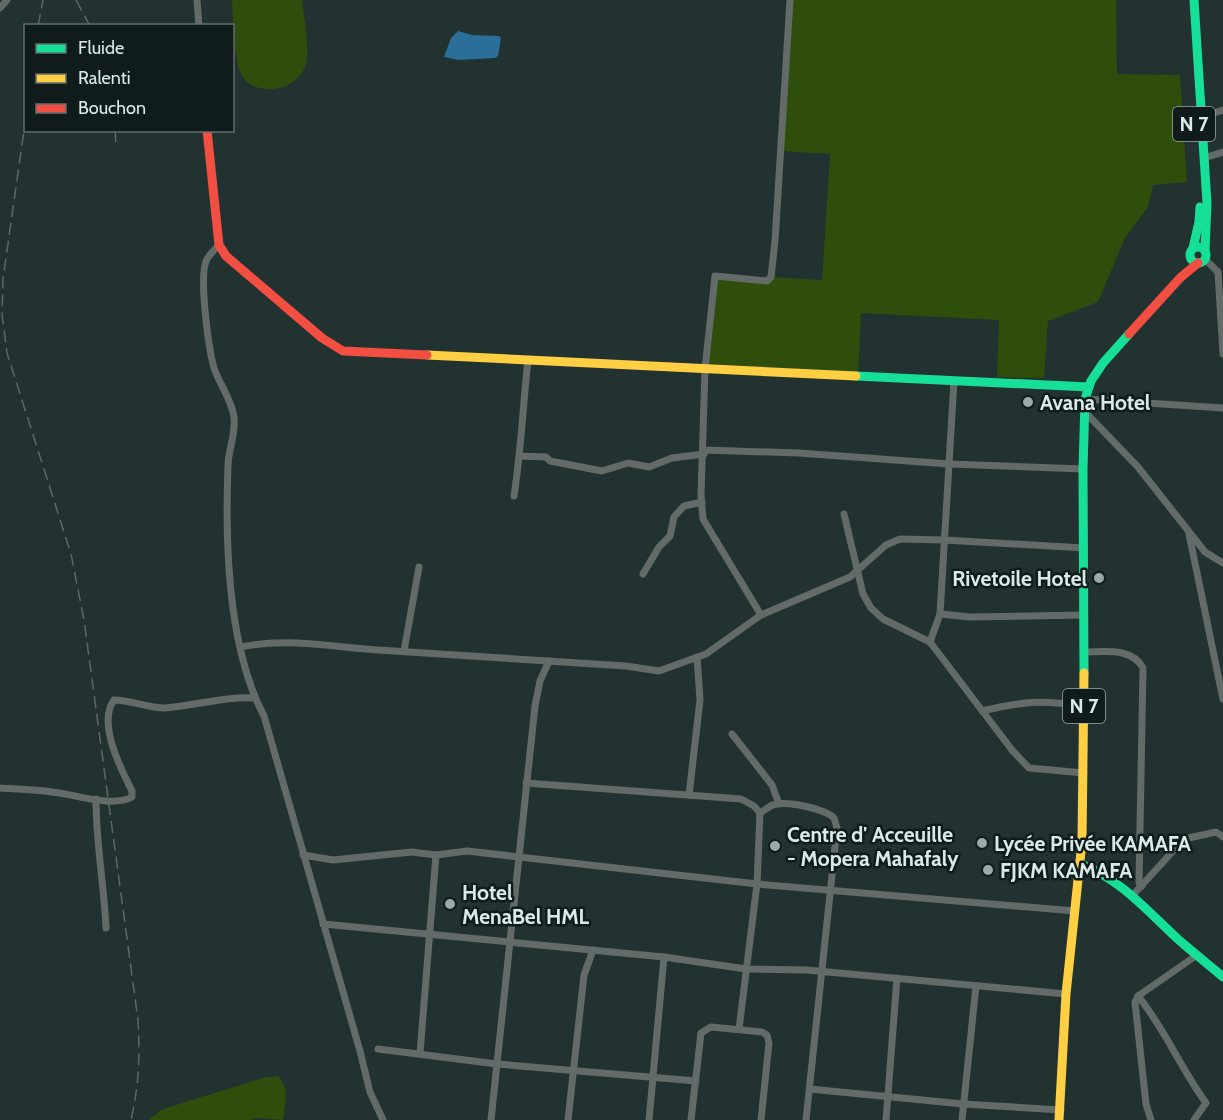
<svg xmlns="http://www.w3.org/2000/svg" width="1223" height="1120" viewBox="0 0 1223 1120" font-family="Cabin,sans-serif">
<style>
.green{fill:#2f4e0c}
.water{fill:#2b6e9a}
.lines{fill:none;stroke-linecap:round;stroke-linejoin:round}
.street{stroke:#636b69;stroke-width:7}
.fast{stroke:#16e098;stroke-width:9}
.slow{stroke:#ffcf43;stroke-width:9}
.jam{stroke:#f24e42;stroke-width:9}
.rail{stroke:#5e6866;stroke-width:1.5;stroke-dasharray:12 6;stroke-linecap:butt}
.poi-dot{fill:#9aaaa8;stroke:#101c1b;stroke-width:2}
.labels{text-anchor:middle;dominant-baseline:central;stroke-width:5;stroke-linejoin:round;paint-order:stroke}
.shield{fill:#101c1b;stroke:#9dacaa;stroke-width:1.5}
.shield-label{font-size:20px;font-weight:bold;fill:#daeae8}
.poi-label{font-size:21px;font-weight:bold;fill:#daeae8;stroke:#101c1b;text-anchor:start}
</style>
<rect width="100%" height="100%" fill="#223230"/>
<!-- green -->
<g class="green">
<path d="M232,0H302C304,16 310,50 306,64C298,93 249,100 239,69C234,53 233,18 232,0Z"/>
<polygon points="790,0 1116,0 1117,74 1180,75 1187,182 1153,185 1148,207 1125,238 1098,302 1048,321 1044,378 997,377 999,320 861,313 858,376 705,369 715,276 767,281 771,277 822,280 830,154 781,151"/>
<path d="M278,1076C290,1088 285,1105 283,1120L257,1118L249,1120H148L163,1109L263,1078Z"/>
</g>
<!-- water -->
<polygon class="water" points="458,31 472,35 499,36 501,38 498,56 495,58 458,60 444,57 451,38"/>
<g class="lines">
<!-- street -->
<g class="street">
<polyline points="197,0 199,26"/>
<polyline points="0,8 7,0"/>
<polyline points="1201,117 1223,110"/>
<polyline points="1204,158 1223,152"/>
<path d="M219,245C215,249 210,254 207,259C198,274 209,353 215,371C221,386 232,401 234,417C236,435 228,450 228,466C225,542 228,648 264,716L360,1051L370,1092L383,1120"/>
<polyline points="1205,259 1218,272 1223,354"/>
<polyline points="1085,399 1223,408"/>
<polyline points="1084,411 1138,467 1205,552 1223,563"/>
<polyline points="704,450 799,453 949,464 1083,469"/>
<polyline points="519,456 546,457 550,461 602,471 628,463 649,467 672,458 704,454"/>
<path d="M514,496C521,451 523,405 528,360"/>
<polyline points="844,514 863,594 871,608 883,619 930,642 1012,750 1029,768 1084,773"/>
<polyline points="1189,534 1223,699"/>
<polyline points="643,574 659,547 670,536 674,517 684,506 702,502"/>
<polyline points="940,614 970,617 1083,615"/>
<polyline points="761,615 703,519 701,495 705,369 715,276 767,281 771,277 775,241 790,0"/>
<polyline points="930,642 940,614 954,381"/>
<path d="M241,647C287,637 332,647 378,650C461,655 543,661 626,666L659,671L706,654L761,615L850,577L886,545L900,539L944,540L1084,548"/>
<polyline points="404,651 419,567"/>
<path d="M1084,652C1104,652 1132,647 1143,668L1139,883L1142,886"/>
<path d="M982,711C1024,701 1041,700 1084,706"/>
<polyline points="732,734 772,785 779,804"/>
<polyline points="526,783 741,799 754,806 760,813 757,884 739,1029"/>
<path d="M0,788C17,789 35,789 52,792C74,794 112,808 132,797V791C121,769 97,723 114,700C131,700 147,708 165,708C195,706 224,696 255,698"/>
<polyline points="689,795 700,700 697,657"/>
<path d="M96,799C96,843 104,885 106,928"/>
<path d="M760,813C764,811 769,806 773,805C786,800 825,809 834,818L837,828L806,1120"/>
<polyline points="303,855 333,860 412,852 436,855 467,851 757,884 1075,911"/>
<polyline points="1132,896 1184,839 1216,832 1223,837"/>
<polyline points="323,924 664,957 746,969 806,970 1066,994"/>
<path d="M1138,996C1165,1029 1181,1069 1206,1103L1194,1120"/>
<polyline points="378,1049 497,1064 696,1081"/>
<polyline points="420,1053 436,855"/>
<polyline points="810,1089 963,1104 1061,1110"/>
<polyline points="491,1120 535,706 540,681 549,661"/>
<polyline points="568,1120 584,975 593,950"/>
<polyline points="649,1120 664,957"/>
<polyline points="691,1120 701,1033 711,1027 762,1032 767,1035 769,1043 761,1120"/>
<polyline points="886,1120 897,978"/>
<polyline points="962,1120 976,986"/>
<polyline points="1151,1120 1146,1104 1135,1002 1138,996 1197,955"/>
</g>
<!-- fast -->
<g class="fast">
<polyline points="1194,0 1207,203 1205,251"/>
<circle cx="1198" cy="255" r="8"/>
<polyline points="1193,248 1199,222 1200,207"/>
<polyline points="856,376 1089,387"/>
<polyline points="1084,673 1083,469 1085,399 1091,381 1103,363 1129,334"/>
<path d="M1081,864C1122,880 1148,912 1180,941C1194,953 1209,965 1223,977"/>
</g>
<!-- slow -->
<g class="slow">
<polyline points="427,355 856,376"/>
<polyline points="1059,1120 1066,994 1082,842 1084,673"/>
</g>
<!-- jam -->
<g class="jam">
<polyline points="207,130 219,245 226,256 322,338 343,351 427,355"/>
<polyline points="1129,334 1180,278 1198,263"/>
</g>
<!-- rail -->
<g class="rail">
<polyline points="76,0 90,26"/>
<polyline points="38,26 43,0"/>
<path d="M26,116L3,279L2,314L7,353L71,554L84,620L138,1020C140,1056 139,1085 131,1120"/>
<polyline points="115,130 116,145"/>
</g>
</g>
<!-- markers -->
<g class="poi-dot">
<circle cx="1028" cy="402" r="6"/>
<circle cx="1099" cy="578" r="6"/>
<circle cx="982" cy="843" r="6"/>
<circle cx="775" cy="846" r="6"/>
<circle cx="988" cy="870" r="6"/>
<circle cx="450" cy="904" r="6"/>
</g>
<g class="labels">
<!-- shield labels -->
<g class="shield">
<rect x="1173" y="107" width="42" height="34" rx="4.5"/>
<rect x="1063" y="689" width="42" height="34" rx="4.5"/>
</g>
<g class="shield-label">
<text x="1194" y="124">N 7</text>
<text x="1084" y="706">N 7</text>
</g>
<!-- poi labels -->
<g class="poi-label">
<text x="1040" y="402">Avana Hotel</text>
<text x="1087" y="578" text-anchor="end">Rivetoile Hotel</text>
<text x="787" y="834">Centre d' Acceuille<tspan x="787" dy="24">- Mopera Mahafaly</tspan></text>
<text x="994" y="843">Lycée Privée KAMAFA</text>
<text x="1000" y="870">FJKM KAMAFA</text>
<text x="462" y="892">Hotel<tspan x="462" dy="24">MenaBel HML</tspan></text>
</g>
</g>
<!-- legend -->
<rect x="24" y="24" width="210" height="108" fill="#101c1b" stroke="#616e6d" stroke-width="1.5"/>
<rect x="36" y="44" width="30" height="9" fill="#16e098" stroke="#616e6d" stroke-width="1.5"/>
<text x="78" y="54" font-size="18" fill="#daeae8">Fluide</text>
<rect x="36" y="74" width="30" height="9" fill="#ffcf43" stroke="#616e6d" stroke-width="1.5"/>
<text x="78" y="84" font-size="18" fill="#daeae8">Ralenti</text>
<rect x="36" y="104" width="30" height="9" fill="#f24e42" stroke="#616e6d" stroke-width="1.5"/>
<text x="78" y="114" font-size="18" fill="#daeae8">Bouchon</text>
</svg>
